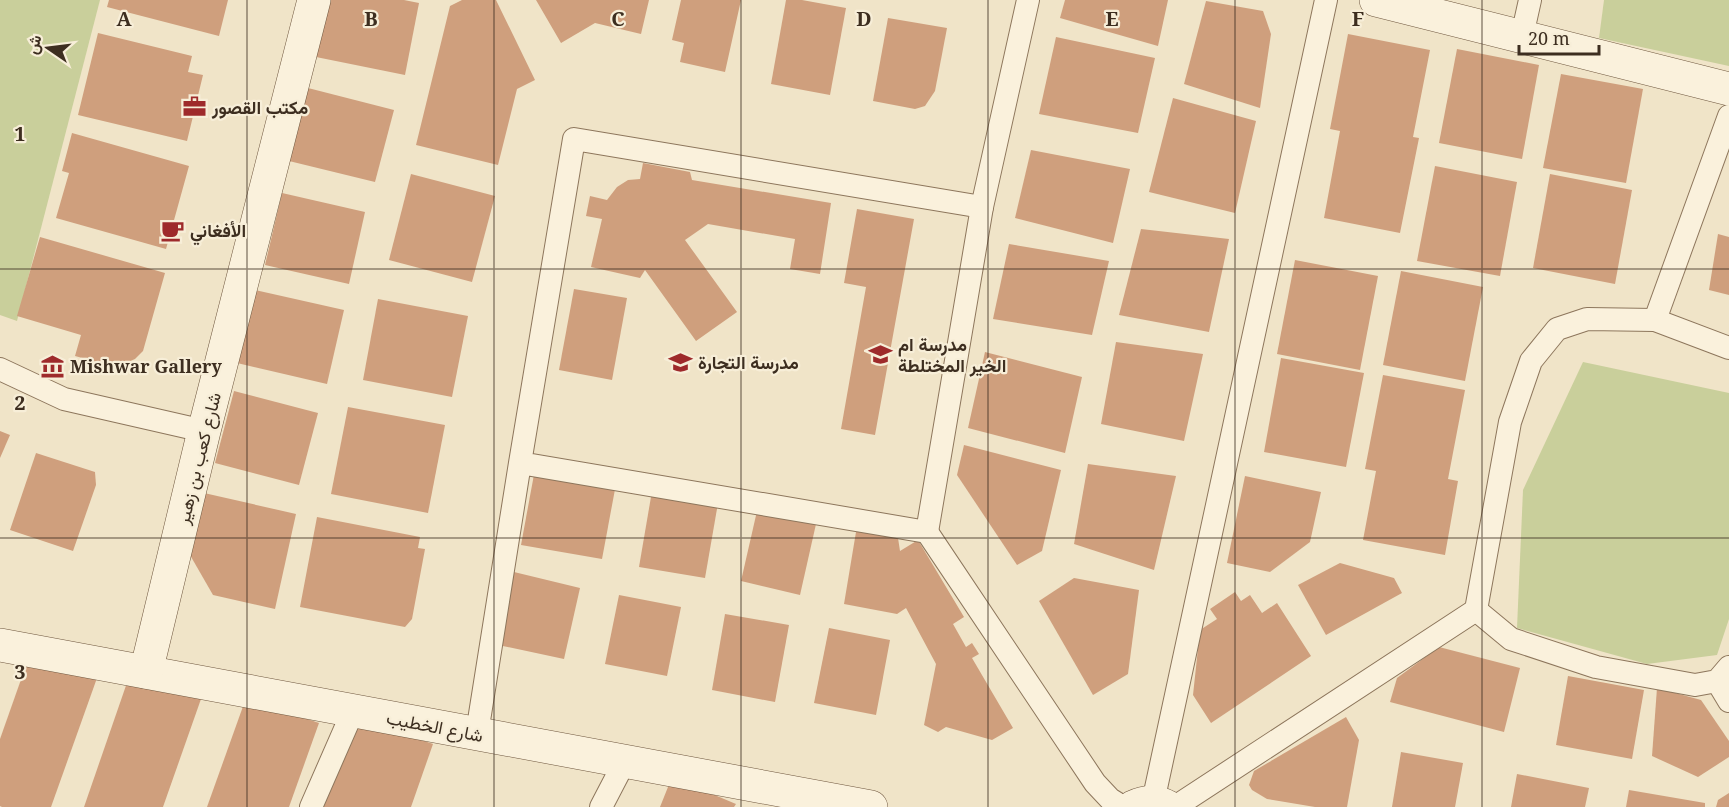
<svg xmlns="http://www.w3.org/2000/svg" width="1729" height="807" viewBox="0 0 1729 807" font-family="'Noto Serif',Vazirmatn,serif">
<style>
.green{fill:#c9cf9b}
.building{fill:#cf9f7d}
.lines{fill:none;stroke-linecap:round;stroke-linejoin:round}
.street-casing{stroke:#8d765c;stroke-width:24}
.secondary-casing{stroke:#6f573f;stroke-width:34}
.street{stroke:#faf1dc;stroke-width:22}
.secondary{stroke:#faf1dc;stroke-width:33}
.grid{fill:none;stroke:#3d2e20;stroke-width:1.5;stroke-opacity:0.55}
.labels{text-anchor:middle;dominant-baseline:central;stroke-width:4.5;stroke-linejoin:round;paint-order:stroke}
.poi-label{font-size:18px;font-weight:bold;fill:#3d2e20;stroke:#f7eed8;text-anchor:start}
.street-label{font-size:18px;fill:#3d2e20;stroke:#f7eed8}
.grid-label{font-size:20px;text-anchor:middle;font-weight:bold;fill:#3d2e20;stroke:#f7eed8;stroke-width:4.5;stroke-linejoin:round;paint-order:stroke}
</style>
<rect width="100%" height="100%" fill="#f0e4c8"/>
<!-- green -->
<g class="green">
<polygon points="0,0 100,0 17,321 0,315"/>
<polygon points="1604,0 1729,0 1729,66 1599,38"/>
<polygon points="1583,362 1729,393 1729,619 1717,655 1647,664 1517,628 1523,490"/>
</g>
<!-- building -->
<g class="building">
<polygon points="109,0 228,0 219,36 107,7"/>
<polygon points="327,0 404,0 419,3 405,75 316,57"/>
<polygon points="462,0 496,0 535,80 517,89 498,165 416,145 450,6"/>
<polygon points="536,0 649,0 641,34 595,23 561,43"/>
<polygon points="681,0 741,0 725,72 680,62 684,43 672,40"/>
<polygon points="786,0 802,0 846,8 830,95 771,84"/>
<polygon points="1065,0 1168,0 1158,46 1060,18"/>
<polygon points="1206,1 1263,11 1271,34 1260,108 1184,84"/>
<polygon points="888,18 947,28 935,91 925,106 915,109 873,101"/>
<polygon points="98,33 192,56 188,72 203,75 187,141 78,115"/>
<polygon points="1348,34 1430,50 1413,137 1419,138 1400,233 1324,218 1340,131 1330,129"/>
<polygon points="1056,37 1155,58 1138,133 1039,114"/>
<polygon points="1457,49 1539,65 1522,159 1439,143"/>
<polygon points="1561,74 1643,89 1626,183 1543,168"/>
<polygon points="308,88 394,110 375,182 289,161"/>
<polygon points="1173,98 1256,121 1235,213 1149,192"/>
<polygon points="72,133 189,166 166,249 56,218 69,173 62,171"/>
<polygon points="1031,150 1130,169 1113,243 1015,218"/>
<polygon points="643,163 690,172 692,180 831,203 820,274 790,269 795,239 708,224 685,240 737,312 696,341 645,270 640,278 591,267 602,219 586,216 590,196 607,200 617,187 628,180 640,179"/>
<polygon points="1435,166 1517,182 1500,276 1417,261"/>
<polygon points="411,174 495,196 472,282 389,260"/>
<polygon points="1550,174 1632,190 1615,284 1533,268"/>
<polygon points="282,193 365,212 349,284 265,265"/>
<polygon points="857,209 914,219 875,435 841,429 866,287 844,283"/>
<polygon points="1141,229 1229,239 1209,332 1119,315"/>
<polygon points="1718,234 1729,237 1729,295 1709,290"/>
<polygon points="40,237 165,273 143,351 135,359 121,365 101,363 75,356 81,335 17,316"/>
<polygon points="1009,244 1109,261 1092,335 993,319"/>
<polygon points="1295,260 1378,276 1360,370 1277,354"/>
<polygon points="1401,271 1483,287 1465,381 1383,365"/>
<polygon points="574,289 627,298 612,380 559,370"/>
<polygon points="255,290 344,310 327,384 237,363"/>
<polygon points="378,299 468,316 452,397 363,380"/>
<polygon points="1116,342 1203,354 1184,441 1101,424"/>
<polygon points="985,352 1082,377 1065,453 968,428"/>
<polygon points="1281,358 1364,373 1346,467 1264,452"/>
<polygon points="1383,375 1465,390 1448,479 1458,481 1445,555 1363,540 1376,471 1365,469"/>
<polygon points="234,391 318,413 299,485 215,463"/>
<polygon points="348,407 445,425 428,513 331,494"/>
<polygon points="0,431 10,435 0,458"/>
<polygon points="964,445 1061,470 1042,551 1017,565 957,475"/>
<polygon points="36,453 95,472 96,485 73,551 10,530"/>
<polygon points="1088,464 1176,476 1154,570 1074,544"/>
<polygon points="535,469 616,484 602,559 521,545"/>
<polygon points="1245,476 1321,492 1310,542 1270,572 1227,563"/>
<polygon points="652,491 718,503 705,578 639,567"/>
<polygon points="204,493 296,514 275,609 213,595 190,555"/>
<polygon points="757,511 816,524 800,595 741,581"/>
<polygon points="317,517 420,537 418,548 425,549 412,619 405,627 300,607"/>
<polygon points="857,526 898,538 900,551 918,540 964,617 953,624 966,647 972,643 979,654 972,658 1013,728 992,740 946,727 938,732 924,725 936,664 906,608 897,614 844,604"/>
<polygon points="1340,563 1394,578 1402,593 1326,635 1298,585"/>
<polygon points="514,572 580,588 564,659 498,645"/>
<polygon points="1074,578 1139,590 1128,674 1093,695 1039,601"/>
<polygon points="1235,592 1241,601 1250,595 1262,613 1277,603 1311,656 1211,723 1193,695 1200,630 1217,619 1210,609"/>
<polygon points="619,595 681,607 667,676 605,664"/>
<polygon points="725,614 789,625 775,702 712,690"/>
<polygon points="829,628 890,640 876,715 814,703"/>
<polygon points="1439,647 1520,668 1504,732 1390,702 1397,678"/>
<polygon points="30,654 97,678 51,807 2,807 0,806 0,739"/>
<polygon points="130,674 201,699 163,807 84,807"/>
<polygon points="1568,676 1644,690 1632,759 1556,745"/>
<polygon points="1657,688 1701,700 1729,741 1729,757 1698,777 1652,756"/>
<polygon points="246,698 319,723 289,807 207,807"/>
<polygon points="355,717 433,744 411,807 323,807"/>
<polygon points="1346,717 1359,740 1347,807 1315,807 1267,799 1252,790 1249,785 1254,771"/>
<polygon points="1401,752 1463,763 1455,807 1392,807"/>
<polygon points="1517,774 1589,788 1585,807 1511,807"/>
<polygon points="672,777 736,804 734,807 660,807"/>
<polygon points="1629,790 1705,803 1705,807 1626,807"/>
<polygon points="1729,793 1729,807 1716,807 1718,800"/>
</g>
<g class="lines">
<defs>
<g id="street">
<polyline points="1522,36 1530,0"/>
<polyline points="982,207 1028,0"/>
<polyline points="1655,320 1729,116"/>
<polyline points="0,369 64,399 204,431"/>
<polyline points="927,532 1095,783 1110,799 1123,807"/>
<polyline points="1476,610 1511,639 1596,667 1695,685 1717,681 1729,667"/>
<polyline points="1717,681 1729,701"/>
<polyline points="477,733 520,463 574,139 982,207 927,532 520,463"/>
<polyline points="1153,802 1326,0"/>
<polyline points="311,807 353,711"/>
<polyline points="601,807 625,761"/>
<polyline points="1175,807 1476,610 1510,422 1531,361 1557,329 1587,319 1655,320 1729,348"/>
</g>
<g id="secondary">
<polyline points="1376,0 1729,89"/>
<polyline points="0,645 871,807"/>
<polyline points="146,672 204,431 314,0"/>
<path d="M1133,807C1145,801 1156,800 1168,807"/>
</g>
</defs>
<!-- street casing -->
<use href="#street" class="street-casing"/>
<!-- secondary casing -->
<use href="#secondary" class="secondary-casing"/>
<!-- street -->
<use href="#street" class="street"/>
<!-- secondary -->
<use href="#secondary" class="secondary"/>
</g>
<!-- grid -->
<path class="grid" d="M247,0V807M494,0V807M741,0V807M988,0V807M1235,0V807M1482,0V807M0,269H1729M0,538H1729"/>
<!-- icons -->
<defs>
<symbol id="office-bare" viewBox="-9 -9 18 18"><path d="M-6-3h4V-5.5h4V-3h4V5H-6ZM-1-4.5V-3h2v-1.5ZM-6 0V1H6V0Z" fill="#9e2a2b" stroke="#f7eed8" stroke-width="2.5" paint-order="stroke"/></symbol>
<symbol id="cafe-bare" viewBox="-9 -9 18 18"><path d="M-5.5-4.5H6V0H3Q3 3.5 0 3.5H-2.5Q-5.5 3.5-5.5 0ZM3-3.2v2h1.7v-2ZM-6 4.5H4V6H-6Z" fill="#9e2a2b" stroke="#f7eed8" stroke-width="2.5" paint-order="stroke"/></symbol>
<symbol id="school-bare" viewBox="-9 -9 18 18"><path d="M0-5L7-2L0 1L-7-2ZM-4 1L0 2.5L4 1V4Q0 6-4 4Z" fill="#9e2a2b" stroke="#f7eed8" stroke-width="2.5" paint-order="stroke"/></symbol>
<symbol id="museum-bare" viewBox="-9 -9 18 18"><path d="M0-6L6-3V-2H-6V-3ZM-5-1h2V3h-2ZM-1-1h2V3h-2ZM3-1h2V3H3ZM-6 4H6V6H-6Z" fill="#9e2a2b" stroke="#f7eed8" stroke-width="2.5" paint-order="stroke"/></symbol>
</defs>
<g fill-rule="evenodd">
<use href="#office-bare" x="178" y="90" width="33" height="33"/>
<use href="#cafe-bare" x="156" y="214" width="33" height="33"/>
<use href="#school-bare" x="864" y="338" width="33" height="33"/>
<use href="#school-bare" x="664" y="346" width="33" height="33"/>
<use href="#museum-bare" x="36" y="350" width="33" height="33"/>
</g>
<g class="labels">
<!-- poi labels -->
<g class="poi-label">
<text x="212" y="107">مكتب القصور</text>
<text x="190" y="230">الأفغاني</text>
<text x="898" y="344">مدرسة ام<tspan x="898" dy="21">الخير المختلطة</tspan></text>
<text x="698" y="362">مدرسة التجارة</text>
<text x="70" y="366">Mishwar Gallery</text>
</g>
<!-- street labels -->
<g class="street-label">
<text transform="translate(198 458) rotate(-76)">شارع كعب بن زهير</text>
<text transform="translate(435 726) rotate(11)">شارع الخطيب</text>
</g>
</g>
<g class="grid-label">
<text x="124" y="26">A</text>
<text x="371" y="26">B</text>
<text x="618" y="26">C</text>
<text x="864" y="26">D</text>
<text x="1112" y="26">E</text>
<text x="1358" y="26">F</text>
<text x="20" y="141">1</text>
<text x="20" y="410">2</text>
<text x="20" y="679">3</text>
</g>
<!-- north arrow -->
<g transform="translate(48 48) rotate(284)" stroke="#f7eed8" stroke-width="4.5" paint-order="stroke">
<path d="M0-4.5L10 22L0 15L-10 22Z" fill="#3d2e20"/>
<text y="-9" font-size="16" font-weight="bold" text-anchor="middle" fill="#3d2e20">ش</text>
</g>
<!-- scale -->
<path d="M1519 45v9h80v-9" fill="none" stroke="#3d2e20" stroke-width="3"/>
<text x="1528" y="45" font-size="18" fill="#3d2e20" stroke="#f7eed8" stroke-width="4.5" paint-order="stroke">20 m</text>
</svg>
